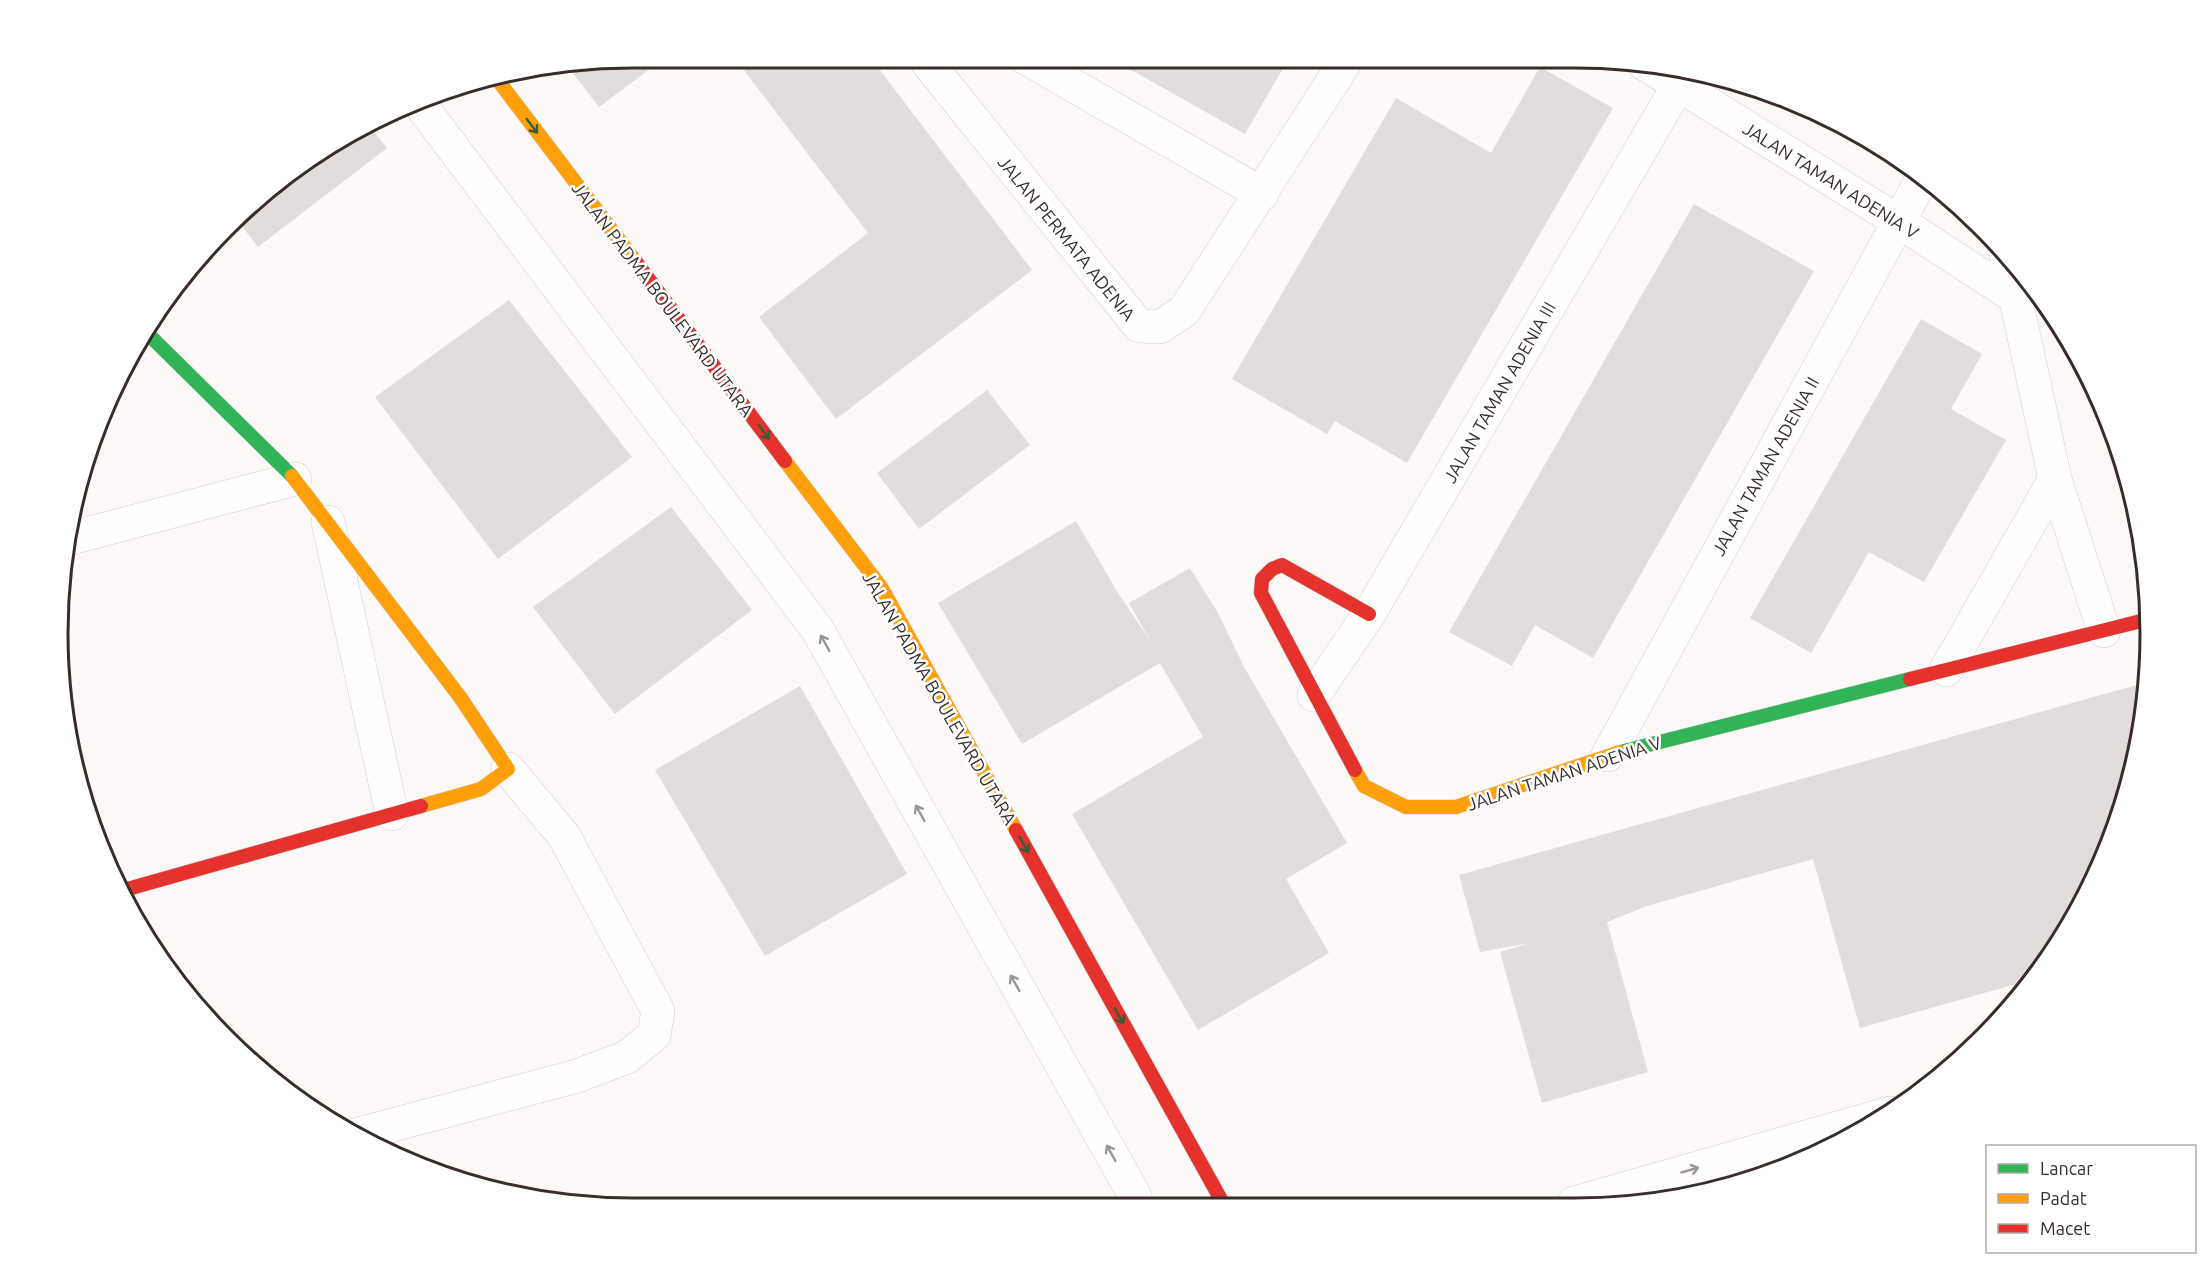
<svg xmlns="http://www.w3.org/2000/svg" width="2208" height="1265" viewBox="0 0 2208 1265" font-family="Ubuntu,sans-serif">
<style>
.green{fill:#f3dfc0}
.building{fill:#e2dcdc}
.lines{fill:none;stroke-linecap:round;stroke-linejoin:round}
.street-casing{stroke:#d4cfcd;stroke-width:34}
.fast-casing{stroke:#d4cfcd;stroke-width:15}
.slow-casing{stroke:#d4cfcd;stroke-width:15}
.jam-casing{stroke:#d4cfcd;stroke-width:15}
.street{stroke:#fffefe;stroke-width:33}
.fast{stroke:#30b455;stroke-width:14}
.slow{stroke:#ff9f0a;stroke-width:14}
.jam{stroke:#e5322d;stroke-width:14}
.oneway{stroke:#355d3a}
.oneway2{stroke:#9b9695}
.labels{text-anchor:middle;dominant-baseline:central;stroke-width:5;stroke-linejoin:round;paint-order:stroke}
.street-label{font-size:18px;fill:#372e2c;stroke:#fff}
.rim{fill:none;stroke:#372e2c;stroke-width:3}
</style>
<rect width="100%" height="100%" fill="#fcf9f8"/>
<!-- green -->
<polygon class="green" points="1790,1163 1761,1177 1644,1203"/>
<!-- building -->
<g class="building">
<polygon points="632,57 666,57 599,107 569,68"/>
<polygon points="734,57 870,57 1032,270 836,419 759,317 868,233"/>
<polygon points="1110,58 1289,58 1245,134"/>
<polygon points="1540,67 1613,108 1407,463 1335,421 1327,434 1232,379 1396,98 1491,153"/>
<polygon points="371,128 387,148 258,247 239,222 282,176"/>
<polygon points="1694,204 1814,271 1593,658 1535,625 1512,666 1449,632"/>
<polygon points="509,300 632,457 498,559 375,397"/>
<polygon points="1921,319 1982,354 1951,409 2006,440 1924,582 1869,552 1811,653 1750,618"/>
<polygon points="2085,367 2092,378 2131,484 2143,555 2139,556"/>
<polygon points="987,390 1030,445 919,529 877,473"/>
<polygon points="671,507 752,610 615,714 533,607"/>
<polygon points="1076,521 1118,593 1151,642 1129,603 1190,568 1218,613 1244,667 1347,843 1286,879 1329,953 1198,1030 1072,814 1203,737 1160,663 1022,744 938,603"/>
<polygon points="2147,682 2146,708 2120,818 2074,921 2027,981 1860,1028 1813,859 1647,906 1607,922 1648,1072 1542,1103 1500,952 1530,943 1480,952 1459,875"/>
<polygon points="800,686 907,874 765,956 655,770"/>
</g>
<g class="lines">
<defs>
<g id="street">
<polyline points="923,57 1139,326 1160,327 1184,311 1348,58"/>
<polyline points="1024,57 1262,194"/>
<polyline points="1643,63 1898,221 2018,299"/>
<polyline points="419,103 817,629 1135,1196 1137,1205"/>
<polyline points="2006,254 2055,479 2104,631"/>
<polyline points="328,522 392,814"/>
<polyline points="71,538 295,479"/>
<polyline points="1946,670 2055,479"/>
<polyline points="1314,695 1369,614 1678,86"/>
<polyline points="1608,755 1923,177"/>
<polyline points="355,1135 577,1076 627,1057 654,1035 658,1011 564,836 508,769"/>
<polyline points="1574,1203 1890,1113"/>
</g>
<g id="fast">
<polyline points="146,332 292,476"/>
<polyline points="1620,752 1910,679"/>
</g>
<g id="slow">
<polyline points="497,79 636,262"/>
<polyline points="785,461 881,587 1016,830"/>
<polyline points="292,476 460,697 508,769 481,789 421,806"/>
<polyline points="1355,770 1364,786 1406,807 1456,807 1620,752"/>
</g>
<g id="jam">
<polyline points="636,262 785,461"/>
<polyline points="1910,679 2149,619"/>
<polyline points="1355,770 1261,593 1262,579 1272,569 1282,565 1369,614"/>
<polyline points="1016,830 1224,1205"/>
<polyline points="124,890 421,806"/>
</g>
</defs>
<!-- street casing -->
<use href="#street" class="street-casing"/>
<!-- fast casing -->
<use href="#fast" class="fast-casing"/>
<!-- slow casing -->
<use href="#slow" class="slow-casing"/>
<!-- jam casing -->
<use href="#jam" class="jam-casing"/>
<!-- street -->
<use href="#street" class="street"/>
<!-- fast -->
<use href="#fast" class="fast"/>
<!-- slow -->
<use href="#slow" class="slow"/>
<!-- jam -->
<use href="#jam" class="jam"/>
</g>
<!-- one-way arrows -->
<defs><path id="oneway-shaft" d="M-6 0H5M1.5-3L5.5 0L1.5 3" fill="none" stroke-width="1.6" stroke-linecap="round" stroke-linejoin="round" transform="scale(1.5)"/></defs>
<g class="oneway">
<use href="#oneway-shaft" transform="translate(532 126) rotate(53)"/>
<use href="#oneway-shaft" transform="translate(764 432) rotate(53)"/>
<use href="#oneway-shaft" transform="translate(1024 845) rotate(61)"/>
<use href="#oneway-shaft" transform="translate(1119 1016) rotate(61)"/>
</g>
<g class="oneway2">
<use href="#oneway-shaft" transform="translate(825 643) rotate(-119)"/>
<use href="#oneway-shaft" transform="translate(920 813) rotate(-119)"/>
<use href="#oneway-shaft" transform="translate(1015 983) rotate(-119)"/>
<use href="#oneway-shaft" transform="translate(1111 1153) rotate(-119)"/>
<use href="#oneway-shaft" transform="translate(1690 1170) rotate(-16)"/>
</g>
<g class="labels">
<!-- street labels -->
<g class="street-label">
<text transform="translate(1831 180) rotate(32)">JALAN TAMAN ADENIA V</text>
<text transform="translate(1067 238) rotate(51)">JALAN PERMATA ADENIA</text>
<text transform="translate(663 299) rotate(53)">JALAN PADMA BOULEVARD UTARA</text>
<text transform="translate(1499 392) rotate(-60)">JALAN TAMAN ADENIA III</text>
<text transform="translate(1765 466) rotate(-61)">JALAN TAMAN ADENIA II</text>
<text transform="translate(940 698) rotate(60)">JALAN PADMA BOULEVARD UTARA</text>
<text transform="translate(1564 773) rotate(-18)">JALAN TAMAN ADENIA V</text>
</g>
</g>
<!-- crop -->
<path d="M0 0H2208V1265H0ZM633 68H1575A565 565 0 0 1 2140 633V633A565 565 0 0 1 1575 1198H633A565 565 0 0 1 68 633V633A565 565 0 0 1 633 68Z" fill="#fff" fill-rule="evenodd"/>
<path class="rim" d="M633 68H1575A565 565 0 0 1 2140 633V633A565 565 0 0 1 1575 1198H633A565 565 0 0 1 68 633V633A565 565 0 0 1 633 68Z"/>
<!-- legend -->
<rect x="1986" y="1145" width="210" height="108" fill="#ffffff" stroke="#afabab" stroke-width="1.5"/>
<rect x="1998" y="1164" width="30" height="9" fill="#30b455" stroke="#afabab" stroke-width="1.5"/>
<text x="2040" y="1175" font-size="18" fill="#372e2c">Lancar</text>
<rect x="1998" y="1194" width="30" height="9" fill="#ff9f0a" stroke="#afabab" stroke-width="1.5"/>
<text x="2040" y="1205" font-size="18" fill="#372e2c">Padat</text>
<rect x="1998" y="1224" width="30" height="9" fill="#e5322d" stroke="#afabab" stroke-width="1.5"/>
<text x="2040" y="1235" font-size="18" fill="#372e2c">Macet</text>
</svg>
